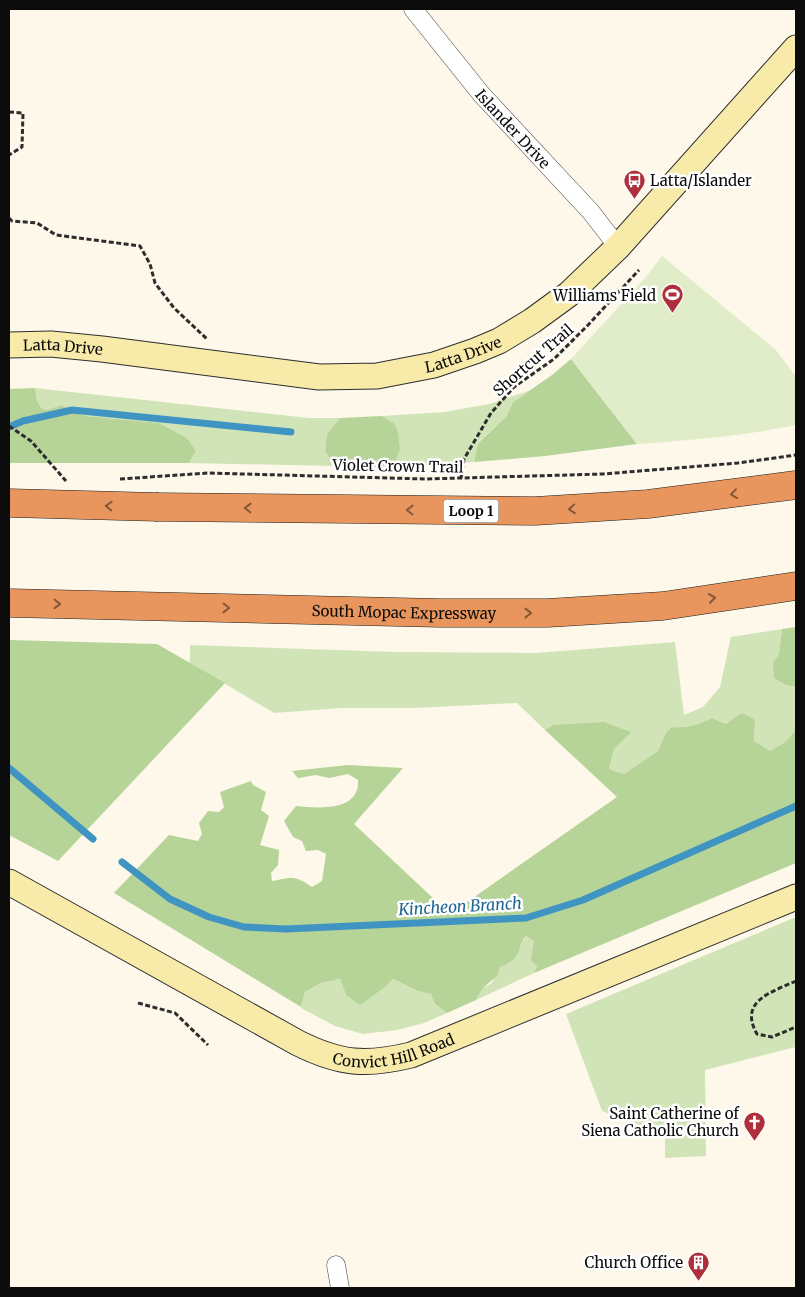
<svg xmlns="http://www.w3.org/2000/svg" width="805" height="1297" viewBox="0 0 805 1297" font-family="Merriweather,serif">
<style>
.green{fill:#d1e4b7}
.forest{fill:#b6d398}
.pitch{fill:#e1ecc8}
.lines{fill:none;stroke-linecap:round;stroke-linejoin:round}
.stream{stroke:#4094c1;stroke-width:7}
.street-casing{stroke:#3e3e3e;stroke-width:19}
.secondary-casing{stroke:#2d2d2d;stroke-width:27}
.highway-casing{stroke:#1c1c1c;stroke-width:29}
.path{stroke:#2d2d2d;stroke-width:3;stroke-dasharray:5 2.5;stroke-linecap:butt}
.street{stroke:#fff;stroke-width:18}
.secondary{stroke:#f8ebaa;stroke-width:25}
.highway{stroke:#e8965d;stroke-width:28}
.highway-bridge-casing{stroke:#1c1c1c;stroke-width:29;stroke-linecap:butt}
.highway-bridge{stroke:#e8965d;stroke-width:28}
.oneway{stroke:#855738}
.labels{text-anchor:middle;dominant-baseline:central;stroke-width:5;stroke-linejoin:round;paint-order:stroke}
.shield{fill:#fff;stroke:#545454;stroke-width:1}
.shield-label{font-size:14px;font-weight:bold;fill:#0b0b0b}
.street-label{font-size:15px;fill:#0b0b0b;stroke:#fff}
.poi-label{font-size:15px;fill:#0b0b0b;stroke:#fff;text-anchor:end}
.water-label{font-size:16px;font-style:italic;fill:#206591;stroke:#fff}
</style>
<rect width="100%" height="100%" fill="#fdf8ea"/>
<!-- green -->
<g class="green">
<polygon points="35,388 309,418 340,418 327,434 325,451 334,466 189,463 196,451 187,438 159,423 86,416 61,405 47,410 41,408 37,401"/>
<polygon points="528,391 513,402 506,417 478,442 474,462 373,467 381,465 394,423 382,416 445,412 489,404"/>
<path d="M782,629L779,654L773,663L786,685L796,687V730L785,742L770,751L754,741L755,721L726,724L712,718C698,725 688,728 672,727L666,734L658,751L624,774L609,769L614,749L553,725L545,730L517,703L414,708H341L274,713L190,663V645L396,652L537,653L675,642L684,715L703,707L720,687L731,637Z"/>
<polygon points="796,917 796,1047 705,1070 706,1156 665,1158 665,1135 602,1111 566,1014"/>
<polygon points="527,936 534,941 537,966 534,973 476,1000 483,988 492,983 500,967 509,962 517,956 519,945"/>
<path d="M340,979L346,995C369,994 376,997 393,979L418,991L432,994L435,1004L447,1013L424,1023L397,1030L363,1034L335,1026L301,1008L305,992L321,983Z"/>
</g>
<!-- forest -->
<g class="forest">
<polygon points="571,359 637,444 545,456 474,462 478,443 506,417 513,402 552,375"/>
<polygon points="35,388 37,401 41,408 47,410 61,405 86,416 159,423 187,438 196,451 189,463 9,463 9,389"/>
<polygon points="382,416 394,423 398,432 400,450 394,463 373,467 334,466 325,451 327,434 340,418"/>
<polygon points="796,627 796,687 786,685 774,678 773,663 779,654 782,629"/>
<polygon points="9,640 157,644 225,683 58,861 9,835"/>
<path d="M742,713L755,720L754,741L770,751L785,742L796,730V863L534,973L537,966L531,961L534,941L526,936C518,946 522,946 517,955C514,961 506,964 500,967L497,976L483,988L476,1000L447,1013L435,1004L431,994L418,991L393,979L385,987L360,1005L346,995L340,979L321,983L305,992L301,1007L114,893L169,835L198,841L202,834L199,823L208,811L219,812L224,807L220,792L251,781L253,785L266,792L261,810L269,816L260,845L279,850L278,865L271,873L272,881C292,877 295,875 312,887L322,881L326,854L318,850L306,851L302,841L293,837L284,821L296,806C313,808 348,811 356,792C358,789 358,784 358,780L348,774L329,778L316,775L298,778L292,771L348,765L403,768L354,824L450,914L617,797L545,730L553,725L604,722L631,732L614,749L609,769L624,774L658,751L666,733L672,727C688,728 698,725 712,718L726,724Z"/>
</g>
<!-- pitch -->
<path class="pitch" d="M662,256L776,350L796,377V425C744,436 690,440 637,444L571,359L646,277Z"/>
<g class="lines">
<!-- stream -->
<g class="stream">
<polyline points="9,427 23,421 72,410 291,432"/>
<polyline points="9,768 93,839"/>
<polyline points="122,862 170,899 209,917 244,927 286,929 526,918 583,900 796,806"/>
</g>
<defs>
<g id="street">
<path id="s1" d="M413,9L482,95L591,212L618,247"/>
<polyline points="336,1265 340,1288"/>
</g>
<g id="secondary">
<path id="s2" d="M9,345L51,344L102,349L319,377L377,376L434,365L475,351L499,341L532,321L569,294L618,247L796,48"/>
<path id="s3" d="M9,882L298,1043C340,1064 366,1066 411,1055L796,897"/>
</g>
<g id="highway">
<polyline points="158,507 535,511 648,504 796,485"/>
<path id="s4" d="M9,603L441,613H547L663,606L796,586"/>
</g>
</defs>
<!-- street casing -->
<use href="#street" class="street-casing"/>
<!-- secondary casing -->
<use href="#secondary" class="secondary-casing"/>
<!-- highway casing -->
<use href="#highway" class="highway-casing"/>
<!-- path -->
<g class="path">
<polyline points="9,112 23,113 22,147 9,155"/>
<polyline points="9,218 12,221 37,223 56,235 140,246 150,264 155,283 174,308 207,339"/>
<polyline points="9,426 31,441 66,481"/>
<polyline points="461,478 464,459 491,413 514,387 554,359 589,324 639,270"/>
<polyline points="120,479 208,473 425,479 603,474 738,463 796,455"/>
<path d="M796,981C772,992 738,1001 757,1034L772,1037L796,1027"/>
<polyline points="138,1003 175,1013 208,1045"/>
</g>
<!-- street -->
<use href="#street" class="street"/>
<!-- secondary -->
<use href="#secondary" class="secondary"/>
<!-- highway -->
<use href="#highway" class="highway"/>
<defs>
<polyline id="highway-bridge" points="9,503 158,507"/>
</defs>
<!-- highway-bridge casing -->
<use href="#highway-bridge" class="highway-bridge-casing"/>
<!-- highway-bridge -->
<use href="#highway-bridge" class="highway-bridge"/>
</g>
<!-- one-way arrows -->
<defs><path id="oneway-chevron" d="M-2-3.5L2.5 0L-2 3.5" fill="none" stroke-width="1.6" stroke-linecap="round" stroke-linejoin="round" transform="scale(1.25)"/></defs>
<g class="oneway">
<use href="#oneway-chevron" transform="translate(734 494) rotate(173)"/>
<use href="#oneway-chevron" transform="translate(109 506) rotate(-178)"/>
<use href="#oneway-chevron" transform="translate(248 508) rotate(-179)"/>
<use href="#oneway-chevron" transform="translate(572 509) rotate(176)"/>
<use href="#oneway-chevron" transform="translate(410 510) rotate(-179)"/>
<use href="#oneway-chevron" transform="translate(712 598) rotate(-8)"/>
<use href="#oneway-chevron" transform="translate(57 604) rotate(2)"/>
<use href="#oneway-chevron" transform="translate(226 608) rotate(1)"/>
<use href="#oneway-chevron" transform="translate(528 613)"/>
</g>
<!-- icons -->
<defs>
<symbol id="bus-pin" viewBox="-11 -11 22 30"><path d="M0 17L-7.5 6A9.5 9.5 0 1 1 7.5 6Z" fill="#ae2f3c" stroke="#fff"/><path d="M-5-6H5V4H4V6H2V4H-2V6H-4V4H-5ZM-3.5-4V0h7V-4ZM-3.5 1.2v1.5H-2V1.2ZM2 1.2v1.5H3.5V1.2Z" fill="#fff"/></symbol>
<symbol id="stadium-pin" viewBox="-11 -11 22 30"><path d="M0 17L-7.5 6A9.5 9.5 0 1 1 7.5 6Z" fill="#ae2f3c" stroke="#fff"/><path d="M0-5a6.5 5 0 1 0 0 10a6.5 5 0 1 0 0-10ZM-3.5-1.8h7v3.6h-7Z" fill="#fff"/></symbol>
<symbol id="church-pin" viewBox="-11 -11 22 30"><path d="M0 17L-7.5 6A9.5 9.5 0 1 1 7.5 6Z" fill="#ae2f3c" stroke="#fff"/><path d="M-1.2-6h2.4v3.5h3.3v2.4h-3.3V6h-2.4V-.1h-3.3v-2.4h3.3Z" fill="#fff"/></symbol>
<symbol id="building-pin" viewBox="-11 -11 22 30"><path d="M0 17L-7.5 6A9.5 9.5 0 1 1 7.5 6Z" fill="#ae2f3c" stroke="#fff"/><path d="M-4-6H4V6H1V3H-1V6H-4ZM-2.5-4.3h1.7v1.8h-1.7ZM.8-4.3h1.7v1.8H.8ZM-2.5-1h1.7V.8h-1.7ZM.8-1h1.7V.8H.8Z" fill="#fff"/></symbol>
</defs>
<g fill-rule="evenodd">
<use href="#bus-pin" x="622" y="168" width="25" height="34"/>
<use href="#stadium-pin" x="660" y="282" width="25" height="34"/>
<use href="#church-pin" x="742" y="1110" width="25" height="34"/>
<use href="#building-pin" x="686" y="1250" width="25" height="34"/>
</g>
<g class="labels">
<!-- shield labels -->
<rect class="shield" x="443.5" y="499.5" width="55" height="23" rx="4"/>
<g class="shield-label">
<text x="471" y="511">Loop 1</text>
</g>
<!-- street labels -->
<g class="street-label">
<text stroke="none"><textPath href="#s1" startOffset="156">Islander Drive</textPath></text>
<text stroke="none"><textPath href="#s2" startOffset="54">Latta Drive</textPath></text>
<text stroke="none"><textPath href="#s2" startOffset="459">Latta Drive</textPath></text>
<text transform="translate(533 360) rotate(-41)">Shortcut Trail</text>
<text transform="translate(398 466) rotate(1)">Violet Crown Trail</text>
<text stroke="none"><textPath href="#s4" startOffset="395">South Mopac Expressway</textPath></text>
<text stroke="none"><textPath href="#s3" startOffset="431">Convict Hill Road</textPath></text>
</g>
<!-- poi labels -->
<g class="poi-label">
<text x="650" y="180" text-anchor="start">Latta/Islander</text>
<text x="656" y="295">Williams Field</text>
<text x="739" y="1113">Saint Catherine of<tspan x="739" dy="17">Siena Catholic Church</tspan></text>
<text x="683" y="1262">Church Office</text>
</g>
<!-- water labels -->
<g class="water-label">
<text transform="translate(460 906) rotate(-3)">Kincheon Branch</text>
</g>
</g>
<!-- border -->
<rect width="805" height="1297" fill="none" stroke="#0b0b0b" stroke-width="20"/>
</svg>
